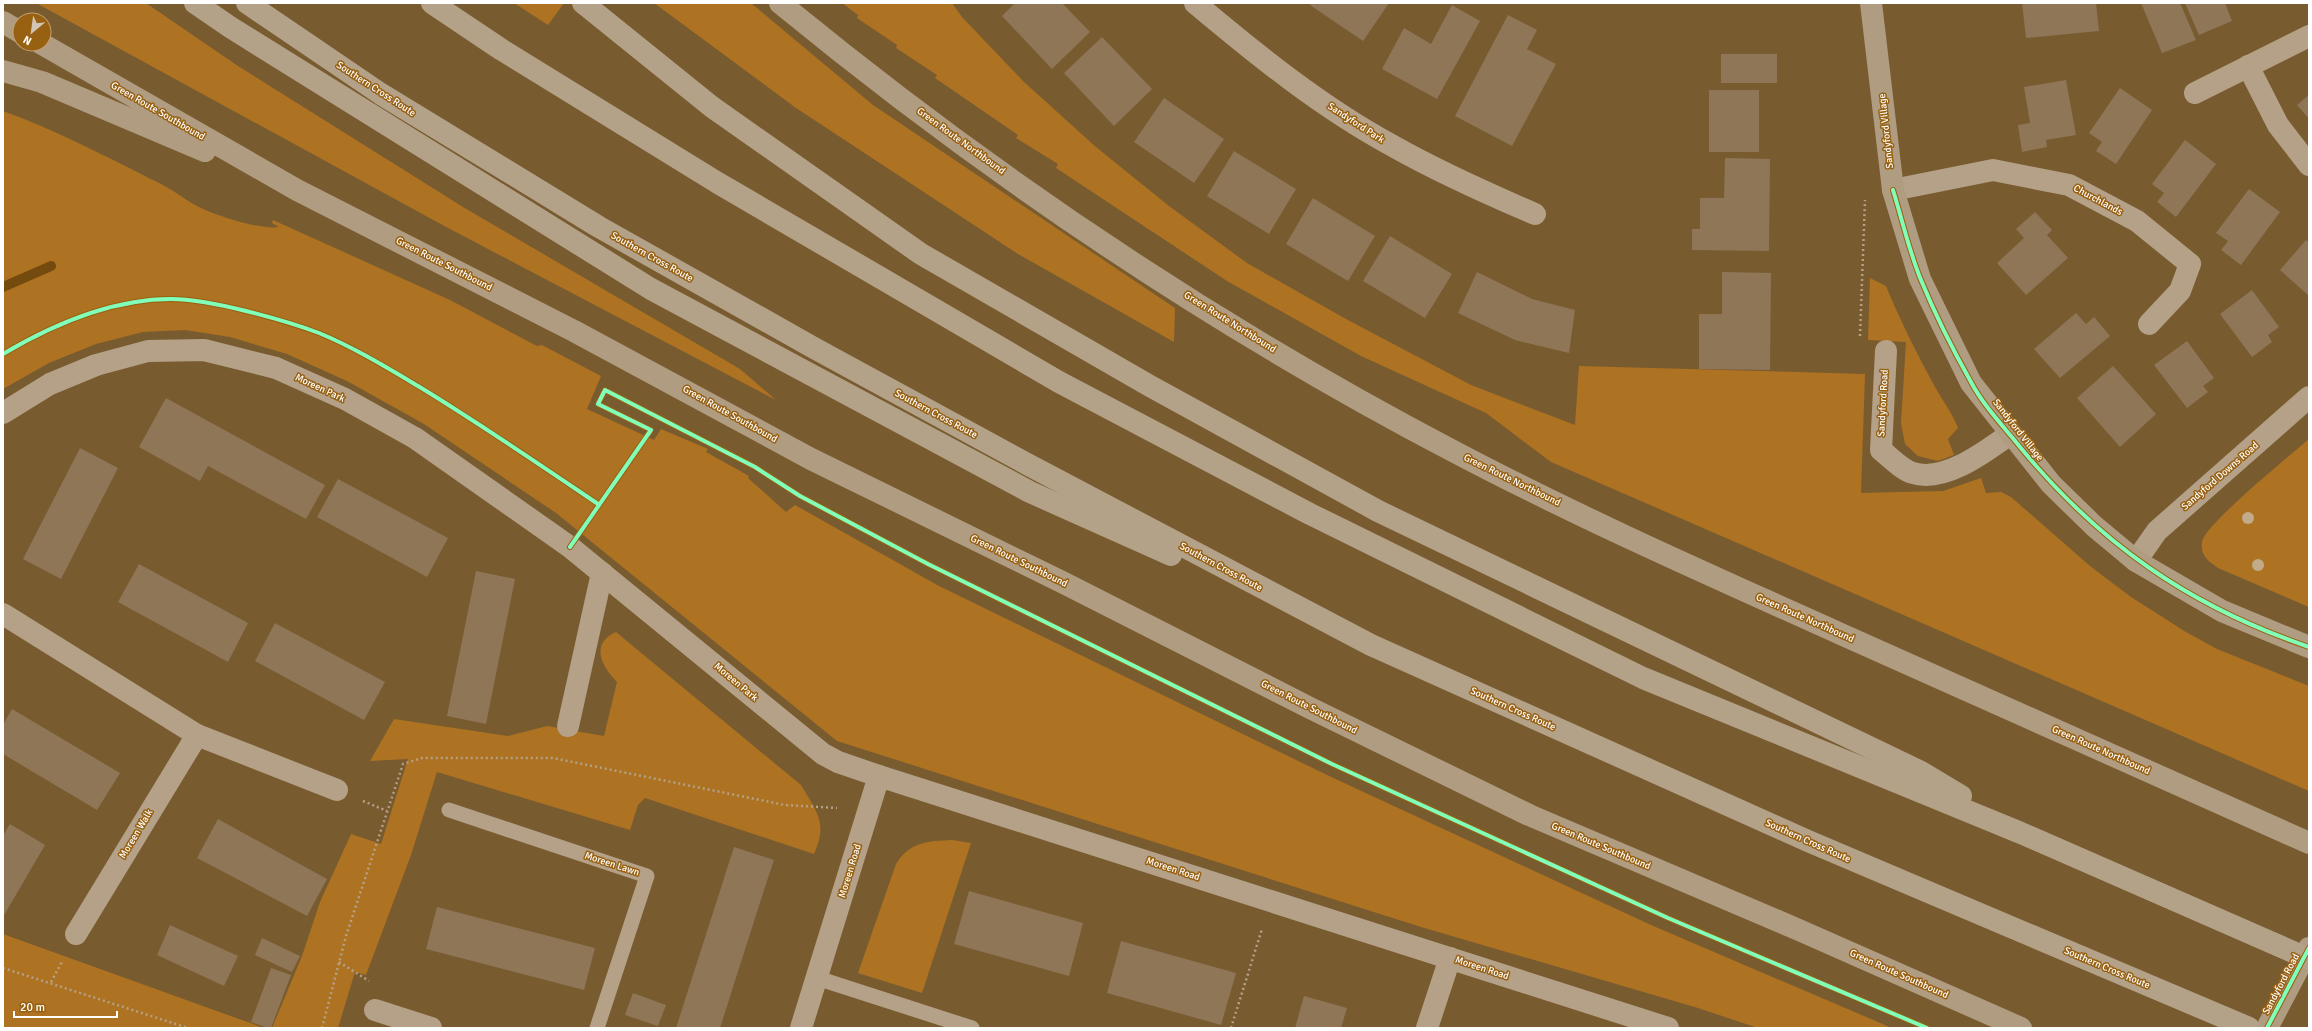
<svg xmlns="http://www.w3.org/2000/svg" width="2312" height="1031" viewBox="0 0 2312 1031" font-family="Signika,sans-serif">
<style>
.green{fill:#ad7222}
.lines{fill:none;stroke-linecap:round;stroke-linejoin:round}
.stream{stroke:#744b0e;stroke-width:10}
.building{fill:#8e7657}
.path{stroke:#b4a187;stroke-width:2.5;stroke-dasharray:2 3;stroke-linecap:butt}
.lane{stroke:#b4a187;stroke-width:15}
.street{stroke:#b4a187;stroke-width:22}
.secondary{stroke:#b09c81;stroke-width:22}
.highway{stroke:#b3a188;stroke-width:22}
.cycleway-casing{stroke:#986011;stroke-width:6}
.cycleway{stroke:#80ffba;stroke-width:4}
.tree{fill:#c2ab8b}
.labels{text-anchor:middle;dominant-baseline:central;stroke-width:3;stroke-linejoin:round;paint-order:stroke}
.street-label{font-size:10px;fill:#fff;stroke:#986011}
</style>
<rect width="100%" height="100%" fill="#795b30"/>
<!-- green -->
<g class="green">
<polygon points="36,3 146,3 235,64 463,207 740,369 776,400 448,228"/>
<polygon points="514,3 564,3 548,25"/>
<polygon points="654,3 751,3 873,105 1175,308 1174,342 1018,254 796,108"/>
<polygon points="842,3 952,3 962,17 1024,82 1096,147 1169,206 1247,263 1346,319 1471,385 1575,425 1579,366 1865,374 1861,493 1943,491 1981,478 1986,493 2001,492 2011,497 2090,566 2131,597 2186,632 2217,649 2309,686 2309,791 1551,462 1486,413 1361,356 1227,281 1056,168 1058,164 1016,138 1018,135 935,78 937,75 896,48 897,45 857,18 858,15"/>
<path d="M3,111C58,131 111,159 163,185C175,191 185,200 197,206C214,215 260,230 279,227L272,223L273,220L450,300L537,346L542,345L601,376L587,409L654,440L661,429L708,449L706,452L749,476L748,478L786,512L795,505L939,586L1327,775L1651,925L1892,1028H1758L1698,1008L1421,927L837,741L556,513L424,424L347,381L287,354L230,337L185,330L143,332L96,344L49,363L3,389Z"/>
<path d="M1870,278L1886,286C1900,320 1916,352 1934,385C1942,400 1952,412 1958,428L1948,439L1954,455L1938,461L1918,456L1905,444L1901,423L1906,342L1868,340Z"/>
<path d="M2309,439V607L2218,568C2208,561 2200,555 2202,542C2204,525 2292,454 2309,439Z"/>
<path d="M616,632L801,785C817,812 828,823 814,854L645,798L638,805L630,830L437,772L411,855L366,975L355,972L338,1028H272L302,956L320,902L351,834L381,844L408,759L370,761L394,719L508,736L547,726L604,736L617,682C601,666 590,644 616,632Z"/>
<path d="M952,840L971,843L922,993L858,973L896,864C909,842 928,841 952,840Z"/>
<polygon points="3,934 264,1028 3,1028"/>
</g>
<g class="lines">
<!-- stream -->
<polyline class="stream" points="3,287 51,266"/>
</g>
<!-- building -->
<g class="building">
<polygon points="1015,3 1062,3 1090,32 1052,69 1002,16"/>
<polygon points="1311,3 1389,3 1363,41 1310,5"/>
<polygon points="2022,3 2096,3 2099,31 2026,38"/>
<polygon points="2141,3 2180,3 2196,40 2162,53"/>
<polygon points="2185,3 2225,3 2232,21 2199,35"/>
<polygon points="1452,5 1480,21 1437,99 1382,69 1404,28 1431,44"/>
<polygon points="1508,15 1537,30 1527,49 1556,64 1512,146 1455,116"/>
<polygon points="1102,37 1152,89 1114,126 1064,73"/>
<rect x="1721" y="54" width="56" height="29"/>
<polygon points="2066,80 2076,135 2046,140 2047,147 2022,152 2018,125 2030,123 2024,87"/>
<polygon points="2120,88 2152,110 2116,164 2096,151 2102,142 2089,133"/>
<rect x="1709" y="90" width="50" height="62"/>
<polygon points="2309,95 2309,119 2297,105"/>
<polygon points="1164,98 1224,139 1194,183 1134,142"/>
<polygon points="2185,140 2216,164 2176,217 2157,202 2164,193 2152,184"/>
<polygon points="1234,151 1296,189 1269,234 1207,196"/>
<polygon points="1725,158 1770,159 1769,251 1692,250 1692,229 1700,229 1700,198 1724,198"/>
<polygon points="2249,189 2280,212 2241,265 2221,250 2228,241 2216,233"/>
<polygon points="1313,198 1375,236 1348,281 1286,244"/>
<polygon points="2035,212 2052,230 2047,235 2068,258 2026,295 1997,263 2024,238 2016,229"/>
<polygon points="1390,236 1452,274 1425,318 1363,281"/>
<polygon points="2306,240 2309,243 2309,296 2280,270"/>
<polygon points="1477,272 1532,299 1575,310 1569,353 1515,340 1458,313"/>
<polygon points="1722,272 1771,273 1770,370 1699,369 1699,314 1722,314"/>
<polygon points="2252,290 2279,327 2268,335 2272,342 2252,357 2220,314"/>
<polygon points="2076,313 2086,324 2094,317 2110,336 2060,378 2034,349"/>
<polygon points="2187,341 2214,378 2203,386 2208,392 2187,408 2154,365"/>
<polygon points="2113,366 2156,414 2120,447 2077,398"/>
<polygon points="166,398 325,485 306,519 208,466 200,481 139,447"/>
<polygon points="80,448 118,468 61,579 23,559"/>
<polygon points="338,479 448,538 427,577 317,517"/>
<polygon points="139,564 248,623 228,662 118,602"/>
<polygon points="476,571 515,579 486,724 447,716"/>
<polygon points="275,623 385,682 364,720 255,661"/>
<polygon points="12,709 120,773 97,810 3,754 3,725"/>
<polygon points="218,819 327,879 307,916 197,858"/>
<polygon points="10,824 45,845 3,917 3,836"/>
<polygon points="734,847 774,860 764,890 720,1028 676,1028"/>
<polygon points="969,891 1083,923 1069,976 954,944"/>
<polygon points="437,907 595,948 584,990 426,949"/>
<polygon points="170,925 238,956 224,986 157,955"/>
<polygon points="262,938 300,956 292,972 255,955"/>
<polygon points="1121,941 1236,973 1221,1025 1107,993"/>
<polygon points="271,968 291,975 271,1028 268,1028 251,1022"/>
<polygon points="633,993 666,1005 658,1026 625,1015"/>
<polygon points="1304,996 1347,1008 1341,1028 1295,1028"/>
</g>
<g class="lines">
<!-- path -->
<g class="path">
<polyline points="1860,336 1865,200"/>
<polyline points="363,801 387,811"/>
<polyline points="339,962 369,981"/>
<polyline points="3,968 188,1028"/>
<polyline points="51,982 63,960"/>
<polyline points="322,1028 346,936 403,764 422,758 553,758 785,805 837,808"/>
<polyline points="1231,1028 1262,929"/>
</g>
<!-- lane -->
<g class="lane">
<polyline points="449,810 647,876 597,1028"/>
<polyline points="817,978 972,1028"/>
</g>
<!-- street -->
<g class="street">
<path d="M1195,3C1257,55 1321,107 1393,146C1439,172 1486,193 1535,214"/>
<polyline points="2248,66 2278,125 2309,165"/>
<polyline points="2195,93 2309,36"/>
<polyline points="1893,190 1993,170 2069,185 2137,221 2190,264 2180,291 2149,324"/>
<path d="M1886,351L1881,450C1890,457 1902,470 1913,473C1945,483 1986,451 2010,434"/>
<polyline points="3,413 50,384 96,365 148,351 204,350 276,368 345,399 415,438 570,547 823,754 838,762 879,776"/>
<polyline points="2136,561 2157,531 2309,397"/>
<polyline points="3,614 197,735 337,790"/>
<polyline points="568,726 602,573"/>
<polyline points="76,934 197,735"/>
<polyline points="375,1010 431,1028"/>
<polyline points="801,1028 879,776 1668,1028"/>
<polyline points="1427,1028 1450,958"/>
</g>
<!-- secondary -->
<g class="secondary">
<path d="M780,3C987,173 1216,327 1453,451C1580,518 1712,576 1843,635C1998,704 2154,774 2309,843"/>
<polyline points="1871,3 1893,190 1920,279 1971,383 2051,484 2094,526 2136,561 2222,611 2309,647"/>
<polyline points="3,22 20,32"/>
<polyline points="42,44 297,190 574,331 811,459 1064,583 1310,708 1529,815 1799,930 2021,1028"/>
<polyline points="3,71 42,82 205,151"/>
<polyline points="2267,1028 2309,948"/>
</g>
<!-- highway -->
<g class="highway">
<polyline points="195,3 230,27 651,289 1030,492 1171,555"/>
<polyline points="247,3 381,94 599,227 814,348 1027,464 1371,645 1808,841 2249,1028"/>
<polyline points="432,3 502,50 718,183 1059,382 1310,514 1643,678 2021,833 2309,959"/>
<polyline points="583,3 712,107 921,254 1150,386 1378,511 1921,772 1961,796"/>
</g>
<defs>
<g id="cycleway">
<path d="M1893,190C1902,219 1909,251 1921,280C1935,314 1953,350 1971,382C1983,405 2003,426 2020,447C2100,544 2189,606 2309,647"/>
<path d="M3,354C52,325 113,299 171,299C196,299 222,305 246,311C270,317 295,324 319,333C353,347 386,367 418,386C479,423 539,464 598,504"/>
<polyline points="570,547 651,430 598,404 605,390 755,467 800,496 928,564 1332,764 1668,918 1927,1028"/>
<polyline points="2267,1028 2309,948"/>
</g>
</defs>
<!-- cycleway casing -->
<use href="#cycleway" class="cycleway-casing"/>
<!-- cycleway -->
<use href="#cycleway" class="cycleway"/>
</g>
<!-- trees -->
<g class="tree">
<circle cx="2248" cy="518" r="6"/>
<circle cx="2258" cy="565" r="6"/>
</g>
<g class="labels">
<!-- street labels -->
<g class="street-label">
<text transform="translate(376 89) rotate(33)">Southern Cross Route</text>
<text transform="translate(158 111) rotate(30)">Green Route Southbound</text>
<text transform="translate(1356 123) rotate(33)">Sandyford Park</text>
<text transform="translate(1886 131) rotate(-96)">Sandyford Village</text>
<text transform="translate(961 141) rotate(36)">Green Route Northbound</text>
<text transform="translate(2098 200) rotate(28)">Churchlands</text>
<text transform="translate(652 257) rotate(29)">Southern Cross Route</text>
<text transform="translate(444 264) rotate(27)">Green Route Southbound</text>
<text transform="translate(1230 322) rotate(32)">Green Route Northbound</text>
<text transform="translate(320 388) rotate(25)">Moreen Park</text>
<text transform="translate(1883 403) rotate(-87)">Sandyford Road</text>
<text transform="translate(730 414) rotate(29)">Green Route Southbound</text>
<text transform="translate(936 414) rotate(28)">Southern Cross Route</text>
<text transform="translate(2018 430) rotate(52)">Sandyford Village</text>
<text transform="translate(2220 476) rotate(-41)">Sandyford Downs Road</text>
<text transform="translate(1512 480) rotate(26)">Green Route Northbound</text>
<text transform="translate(1019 561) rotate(26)">Green Route Southbound</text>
<text transform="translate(1221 567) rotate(28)">Southern Cross Route</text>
<text transform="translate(1805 618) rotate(24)">Green Route Northbound</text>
<text transform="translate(736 682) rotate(40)">Moreen Park</text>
<text transform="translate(1309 707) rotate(27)">Green Route Southbound</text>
<text transform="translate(1513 709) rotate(24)">Southern Cross Route</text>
<text transform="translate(2101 750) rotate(24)">Green Route Northbound</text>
<text transform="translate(136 834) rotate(-59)">Moreen Walk</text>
<text transform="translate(1808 841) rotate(24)">Southern Cross Route</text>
<text transform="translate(1601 846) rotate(23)">Green Route Southbound</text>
<text transform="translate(612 864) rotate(18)">Moreen Lawn</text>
<text transform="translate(1173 869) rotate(18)">Moreen Road</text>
<text transform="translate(850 871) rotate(-73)">Moreen Road</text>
<text transform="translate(1482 968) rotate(18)">Moreen Road</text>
<text transform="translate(2107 968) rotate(23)">Southern Cross Route</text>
<text transform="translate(1899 974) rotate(24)">Green Route Southbound</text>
<text transform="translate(2281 984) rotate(-62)">Sandyford Road</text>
</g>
</g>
<!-- border -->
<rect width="2312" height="1031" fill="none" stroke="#ffffff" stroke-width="8"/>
<!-- north arrow -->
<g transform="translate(32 32) rotate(209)"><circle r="19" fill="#986011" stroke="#c1a070"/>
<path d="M0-3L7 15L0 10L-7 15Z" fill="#d0c6b7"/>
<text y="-6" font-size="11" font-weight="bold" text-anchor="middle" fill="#ffffff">N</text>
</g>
<!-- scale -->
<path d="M14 1011v6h103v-6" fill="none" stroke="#ffffff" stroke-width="2"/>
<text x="20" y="1011" font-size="12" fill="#ffffff" stroke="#986011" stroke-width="3" paint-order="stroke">20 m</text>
</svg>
